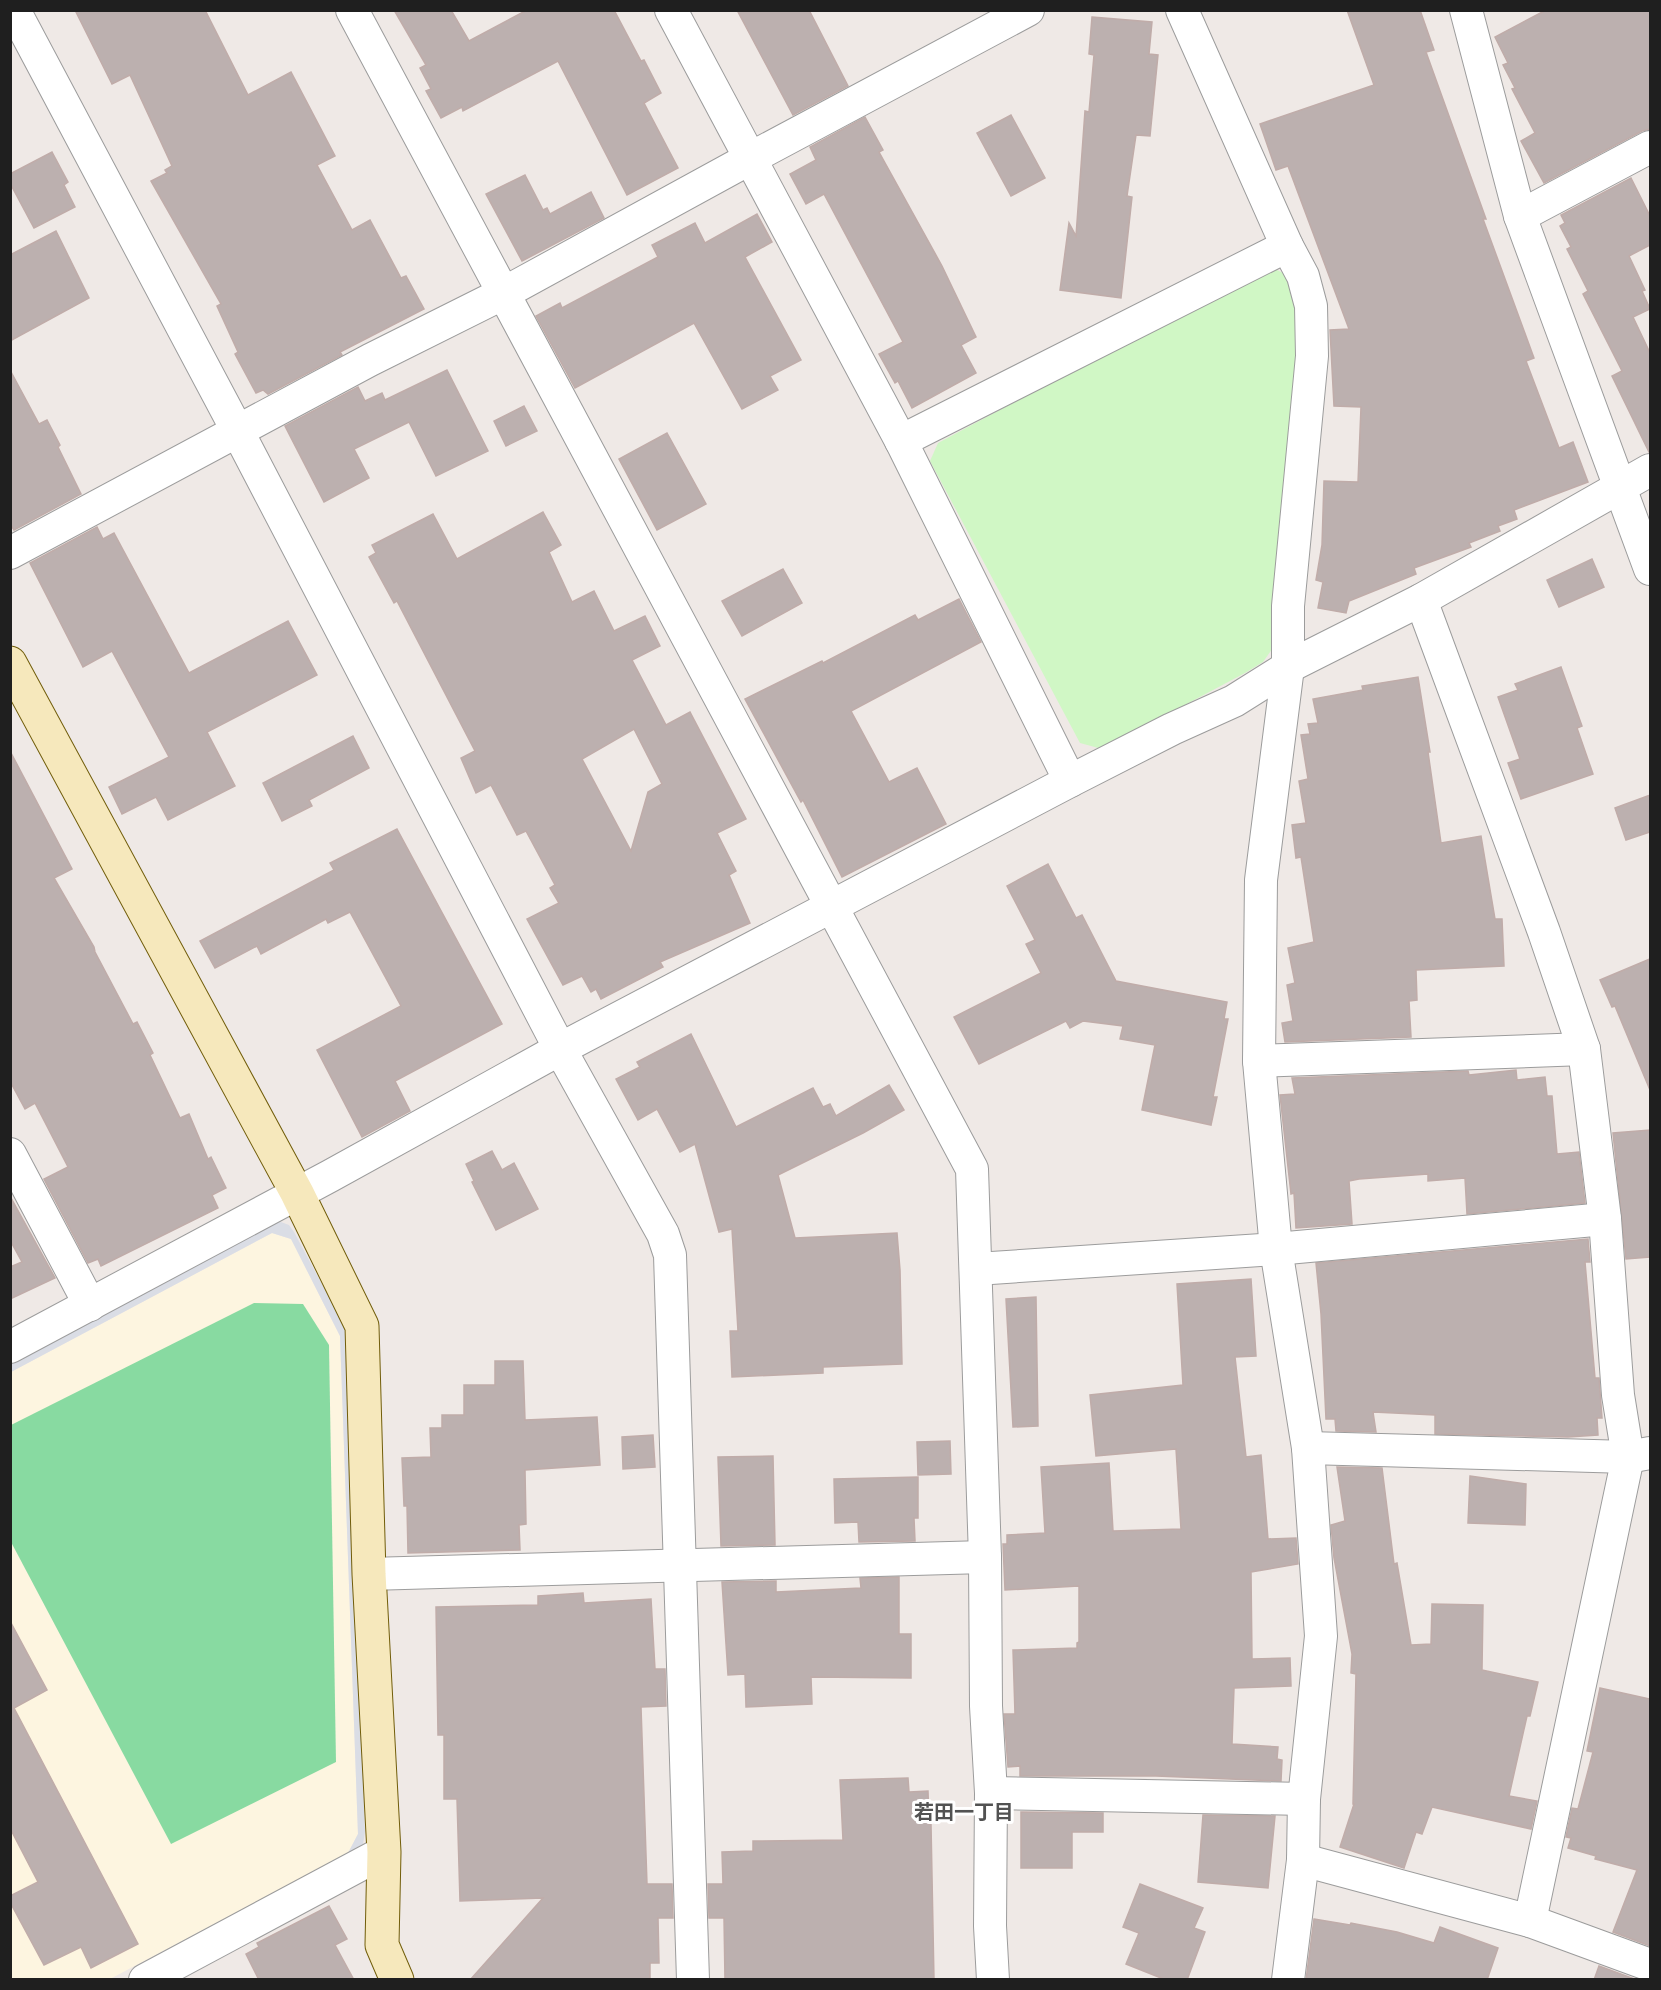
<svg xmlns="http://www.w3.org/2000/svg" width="1661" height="1990" viewBox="0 0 1661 1990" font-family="Lato,'Noto Sans JP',sans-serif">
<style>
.education{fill:#fdf5e0}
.park{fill:#d0f7c5}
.pitch{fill:#88daa1}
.plaza{fill:#dadde5}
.building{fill:#bcb0af;stroke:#c0aca9;stroke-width:1.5;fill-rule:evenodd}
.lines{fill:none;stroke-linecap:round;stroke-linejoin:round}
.street-casing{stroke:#9c9c9c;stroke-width:34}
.secondary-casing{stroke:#715d0a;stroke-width:35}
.street{stroke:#fff;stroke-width:32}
.secondary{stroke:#f6e8bc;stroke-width:33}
.labels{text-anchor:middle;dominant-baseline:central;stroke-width:6;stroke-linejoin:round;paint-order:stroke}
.neighbourhood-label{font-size:20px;font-weight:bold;fill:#525252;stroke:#fff}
</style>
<rect width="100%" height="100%" fill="#efe9e6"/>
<!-- education -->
<polygon class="education" points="272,1233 291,1239 340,1336 358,1834 348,1853 110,1979 11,1980 11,1372"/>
<!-- park -->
<polygon class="park" points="1269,266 1293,278 1300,298 1277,642 1263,662 1245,673 1102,749 1080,743 930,461 938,443"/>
<!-- pitch -->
<polygon class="pitch" points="254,1303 303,1304 329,1345 336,1762 171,1844 11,1542 11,1425"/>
<!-- plaza -->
<polygon class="plaza" points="281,1222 289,1225 294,1232 348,1333 365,1832 363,1844 348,1853 358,1834 340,1336 291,1239 272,1233 11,1372 11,1363 271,1224"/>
<!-- building -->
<g class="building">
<polygon points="75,10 205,10 248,95 291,72 335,156 317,165 352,230 370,220 401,278 406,276 424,309 340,352 342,355 268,394 263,390 256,393 235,354 238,352 217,306 221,304 151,181 167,173 165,170 172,166 130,75 112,84"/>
<polygon points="394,10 451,10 469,41 527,10 614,10 641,61 644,60 661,93 644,103 678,168 627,195 558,61 463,111 462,107 441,118 426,91 431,89 420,68 426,65"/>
<polygon points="737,10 809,10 848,86 793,115"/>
<polygon points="1347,10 1420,10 1434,50 1426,52 1486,219 1483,219 1534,358 1526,361 1559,448 1573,442 1588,482 1514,510 1517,519 1498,526 1500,531 1469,543 1471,547 1414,568 1416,574 1349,601 1346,613 1318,608 1323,582 1316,580 1322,545 1324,481 1358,482 1361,407 1334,406 1330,330 1349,329 1288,166 1276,170 1260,124 1374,85"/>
<polygon points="1546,10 1650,10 1650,129 1642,131 1544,183 1521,141 1535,133 1512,89 1515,88 1503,65 1508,63 1495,37"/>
<polygon points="1092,17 1152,22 1149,54 1158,55 1150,136 1136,135 1127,196 1132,197 1121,298 1060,290 1069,223 1076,236 1085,111 1089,112 1094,55 1089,54"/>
<polygon points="1011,115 1045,178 1011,196 977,133"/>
<polygon points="865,117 883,150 879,152 942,266 976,337 961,345 976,373 912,408 898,381 895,383 879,354 903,342 824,194 806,204 790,174 816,160 810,147"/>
<polygon points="52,152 68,182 64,185 75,207 34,228 10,183 10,174"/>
<polygon points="525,175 543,210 547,208 550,214 591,192 604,218 522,261 486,194"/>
<polygon points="1631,178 1650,216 1650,245 1629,256 1645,290 1642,291 1650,309 1633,317 1650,353 1650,452 1649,452 1612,376 1622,371 1583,294 1588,291 1567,249 1571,247 1560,226 1565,223 1561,215"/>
<polygon points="757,214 772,242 745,257 801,360 770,376 778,390 742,409 694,323 575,388 536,316 560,303 562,308 658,257 652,245 695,223 705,243"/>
<polygon points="56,231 89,298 10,341 10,255"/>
<polygon points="10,370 39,424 47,420 60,445 58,447 81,494 14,530 10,524"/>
<polygon points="447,370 488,451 436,476 409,422 354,449 369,478 324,502 285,426 358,387 365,401 382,393 385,400"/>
<polygon points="524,406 537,431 506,446 494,421"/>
<polygon points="667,433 706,504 657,530 619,459"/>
<path d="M543,512L561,545L549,552L572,602L594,591L614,631L645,616L660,646L632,660L666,725L690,712L746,819L717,833L736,871L729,875L750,923L660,962L663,967L601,999L596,989L591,992L582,976L563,985L527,919L559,903L550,888L555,885L526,831L517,835L491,785L476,793L461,758L475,751L397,601L394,603L369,557L376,553L372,545L433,514L457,559ZM634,729L662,784L648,792L631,851L582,759Z"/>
<polygon points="97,527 103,539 114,533 189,673 288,621 317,675 207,732 235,786 168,820 156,797 122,814 109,787 169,757 112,651 83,667 30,563"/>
<polygon points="1592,559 1604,587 1559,607 1547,580"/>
<polygon points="783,569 802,603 742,636 722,601"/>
<polygon points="959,599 981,642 851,711 889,782 917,768 946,824 842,877 803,800 801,802 745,699 822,661 823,663 915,615 918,620"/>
<polygon points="1561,667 1582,726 1577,728 1593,774 1521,799 1508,763 1520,759 1498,697 1518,690 1515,684"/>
<polygon points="1418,677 1430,752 1428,752 1441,843 1481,836 1495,919 1502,919 1504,966 1416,970 1417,1000 1409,1001 1411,1037 1285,1042 1282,1023 1293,1021 1287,985 1295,983 1288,948 1314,942 1301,857 1296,858 1292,825 1306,823 1299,781 1308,779 1301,735 1310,734 1308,724 1318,723 1313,699 1363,690 1362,686"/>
<polygon points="353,736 369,768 309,800 312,806 282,821 263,783"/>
<polygon points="10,751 72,869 54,878 94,947 95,952 133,1024 137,1022 153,1053 150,1055 180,1118 189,1114 208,1159 211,1157 226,1188 212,1195 218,1208 101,1266 98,1259 88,1263 44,1179 68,1167 35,1103 25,1109 10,1081"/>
<polygon points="1650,795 1650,832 1626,840 1615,808"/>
<polygon points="397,829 502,1024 395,1081 410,1111 362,1137 317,1050 401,1006 350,912 328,923 326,919 261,954 257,946 215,968 200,941 334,870 330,863"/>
<polygon points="1048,864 1076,918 1082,915 1116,981 1227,1002 1224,1019 1228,1019 1213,1097 1217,1097 1211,1125 1142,1110 1155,1045 1120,1039 1123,1026 1083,1021 1070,1028 1066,1021 979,1064 954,1017 1041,973 1026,944 1035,940 1007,886"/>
<polygon points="1650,959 1650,1090 1615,1006 1612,1007 1600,980"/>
<polygon points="691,1034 736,1127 813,1088 823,1107 830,1104 836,1116 889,1085 904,1110 863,1133 778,1175 795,1238 897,1233 900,1270 902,1364 823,1367 823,1373 732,1377 730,1331 738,1331 732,1229 719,1232 695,1144 680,1152 657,1109 638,1120 616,1079 640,1067 637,1062"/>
<polygon points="1516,1070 1517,1080 1545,1077 1547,1096 1552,1096 1557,1154 1579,1152 1585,1203 1467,1214 1465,1178 1428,1181 1428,1174 1359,1179 1349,1181 1352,1224 1296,1228 1294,1193 1291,1194 1280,1095 1295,1094 1292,1078 1468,1071 1469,1075"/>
<polygon points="1650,1130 1650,1257 1626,1259 1613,1133"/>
<polygon points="492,1151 502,1170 514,1163 538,1209 496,1230 472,1182 474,1181 466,1164"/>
<polygon points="10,1196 55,1278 10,1299 10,1267 22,1262 10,1240"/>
<polygon points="1588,1239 1590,1262 1585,1262 1595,1378 1599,1378 1602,1418 1597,1418 1598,1435 1568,1437 1435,1434 1435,1415 1373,1412 1376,1432 1336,1431 1335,1419 1326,1419 1321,1314 1316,1263"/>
<polygon points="1251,1279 1256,1356 1235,1357 1246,1457 1261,1455 1268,1539 1296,1538 1298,1564 1251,1572 1252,1659 1290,1658 1291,1686 1234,1688 1232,1744 1278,1747 1277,1759 1282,1760 1281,1781 1156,1776 1020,1776 1020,1766 1008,1767 1004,1714 1015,1714 1013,1650 1077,1648 1077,1643 1079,1642 1079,1586 1005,1590 1003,1544 1007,1544 1007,1535 1045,1533 1041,1467 1109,1463 1113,1531 1181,1529 1176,1449 1096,1456 1090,1395 1183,1385 1177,1284"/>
<polygon points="1036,1297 1038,1426 1013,1427 1006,1299"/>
<polygon points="495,1361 523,1361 525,1420 597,1417 600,1465 525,1470 526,1524 519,1525 520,1550 408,1553 407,1506 404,1506 402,1458 431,1457 430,1428 442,1428 442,1415 464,1415 464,1385 495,1385"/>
<polygon points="653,1435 655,1467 623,1469 622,1437"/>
<polygon points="950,1441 951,1474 918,1475 917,1442"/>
<polygon points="773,1456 775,1545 721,1546 718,1457"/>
<polygon points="1337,1467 1382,1468 1394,1564 1397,1563 1411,1645 1431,1644 1432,1604 1483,1605 1482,1670 1538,1682 1530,1716 1527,1716 1509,1796 1537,1801 1531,1829 1432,1807 1422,1834 1416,1832 1404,1868 1340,1847 1354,1804 1353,1804 1356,1674 1351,1673 1352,1654 1334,1558 1331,1525 1345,1521"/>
<polygon points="1470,1476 1526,1484 1525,1525 1468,1523"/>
<polygon points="918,1477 918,1518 914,1518 915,1541 859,1542 858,1522 835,1523 834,1479"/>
<polygon points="899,1577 899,1634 911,1634 911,1678 811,1677 812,1704 746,1707 745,1674 728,1675 722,1582 776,1581 776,1592 861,1588 860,1578"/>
<polygon points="583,1593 584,1603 651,1599 655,1669 665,1669 666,1706 641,1707 647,1884 672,1884 673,1918 658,1918 659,1963 650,1963 650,1980 470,1980 543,1898 460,1901 457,1799 444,1799 444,1735 438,1735 436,1607 538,1605 538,1596"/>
<polygon points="10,1621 47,1690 14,1708 138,1944 91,1968 81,1947 44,1965 10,1902 10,1896 38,1882 10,1828"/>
<polygon points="1600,1688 1650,1699 1650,1946 1613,1932 1637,1870 1595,1859 1596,1856 1568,1848 1571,1838 1566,1837 1572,1808 1578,1809 1593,1752 1587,1751"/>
<polygon points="908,1778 909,1792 928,1791 929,1824 931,1824 934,1980 725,1980 724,1918 709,1918 708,1884 723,1884 722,1852 753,1851 753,1841 843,1840 840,1780"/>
<polygon points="1021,1812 1103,1813 1103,1832 1072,1832 1072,1868 1021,1868"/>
<polygon points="1203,1815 1275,1816 1268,1888 1198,1882"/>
<polygon points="1140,1884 1203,1908 1194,1928 1205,1932 1187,1980 1166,1980 1126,1964 1139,1933 1123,1927"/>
<polygon points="329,1906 347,1939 335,1945 354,1980 259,1980 246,1954 259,1947 257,1943"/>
<polygon points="1314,1919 1350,1925 1351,1923 1397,1932 1434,1943 1440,1927 1498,1948 1487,1980 1306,1980"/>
<polygon points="1599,1966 1637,1980 1594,1980"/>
</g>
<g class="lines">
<defs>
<g id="street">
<polyline points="14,10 237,430 560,1049 663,1234 670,1255 693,1980"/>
<polyline points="352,10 972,1169 985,1557 986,1706 991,1793 990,1926 993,1980"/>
<polyline points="671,10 901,441 1070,781"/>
<polyline points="1182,10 1287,246 1303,276 1311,306 1312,356 1288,606 1288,667 1261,880 1259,1061 1276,1249 1308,1448 1321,1636 1304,1799 1303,1860 1288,1980"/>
<polyline points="1466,10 1520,216 1650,569"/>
<polyline points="1520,216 1650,147"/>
<polyline points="901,441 1287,246"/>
<polyline points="10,553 370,360 504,293 749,159 1028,10"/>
<polyline points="1421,600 1544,932 1584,1049 1605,1219 1618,1395 1628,1457 1530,1921"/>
<polyline points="1259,1061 1584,1049"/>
<polyline points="10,1154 90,1305"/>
<polyline points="976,1269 1276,1249 1605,1219"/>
<polyline points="10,1347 330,1176 560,1049 1070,781 1172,729 1234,701 1288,667 1421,600 1650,470"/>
<polyline points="1308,1448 1628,1457 1650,1453"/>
<polyline points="369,1574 985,1557"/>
<polyline points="991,1793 1304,1799"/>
<polyline points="1303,1860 1530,1921 1650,1965"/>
<polyline points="145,1980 384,1852"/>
</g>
<polyline id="secondary" points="10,663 297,1193 362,1326 369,1574 384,1852 382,1945 397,1980"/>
</defs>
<!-- street casing -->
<use href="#street" class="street-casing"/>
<!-- secondary casing -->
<use href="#secondary" class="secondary-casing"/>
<!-- street -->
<use href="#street" class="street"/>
<!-- secondary -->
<use href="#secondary" class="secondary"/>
</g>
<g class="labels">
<!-- neighbourhood labels -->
<g class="neighbourhood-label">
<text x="964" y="1811">若田一丁目</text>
</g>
</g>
<!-- border -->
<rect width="1661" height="1990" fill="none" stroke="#1f1f1f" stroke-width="24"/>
</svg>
